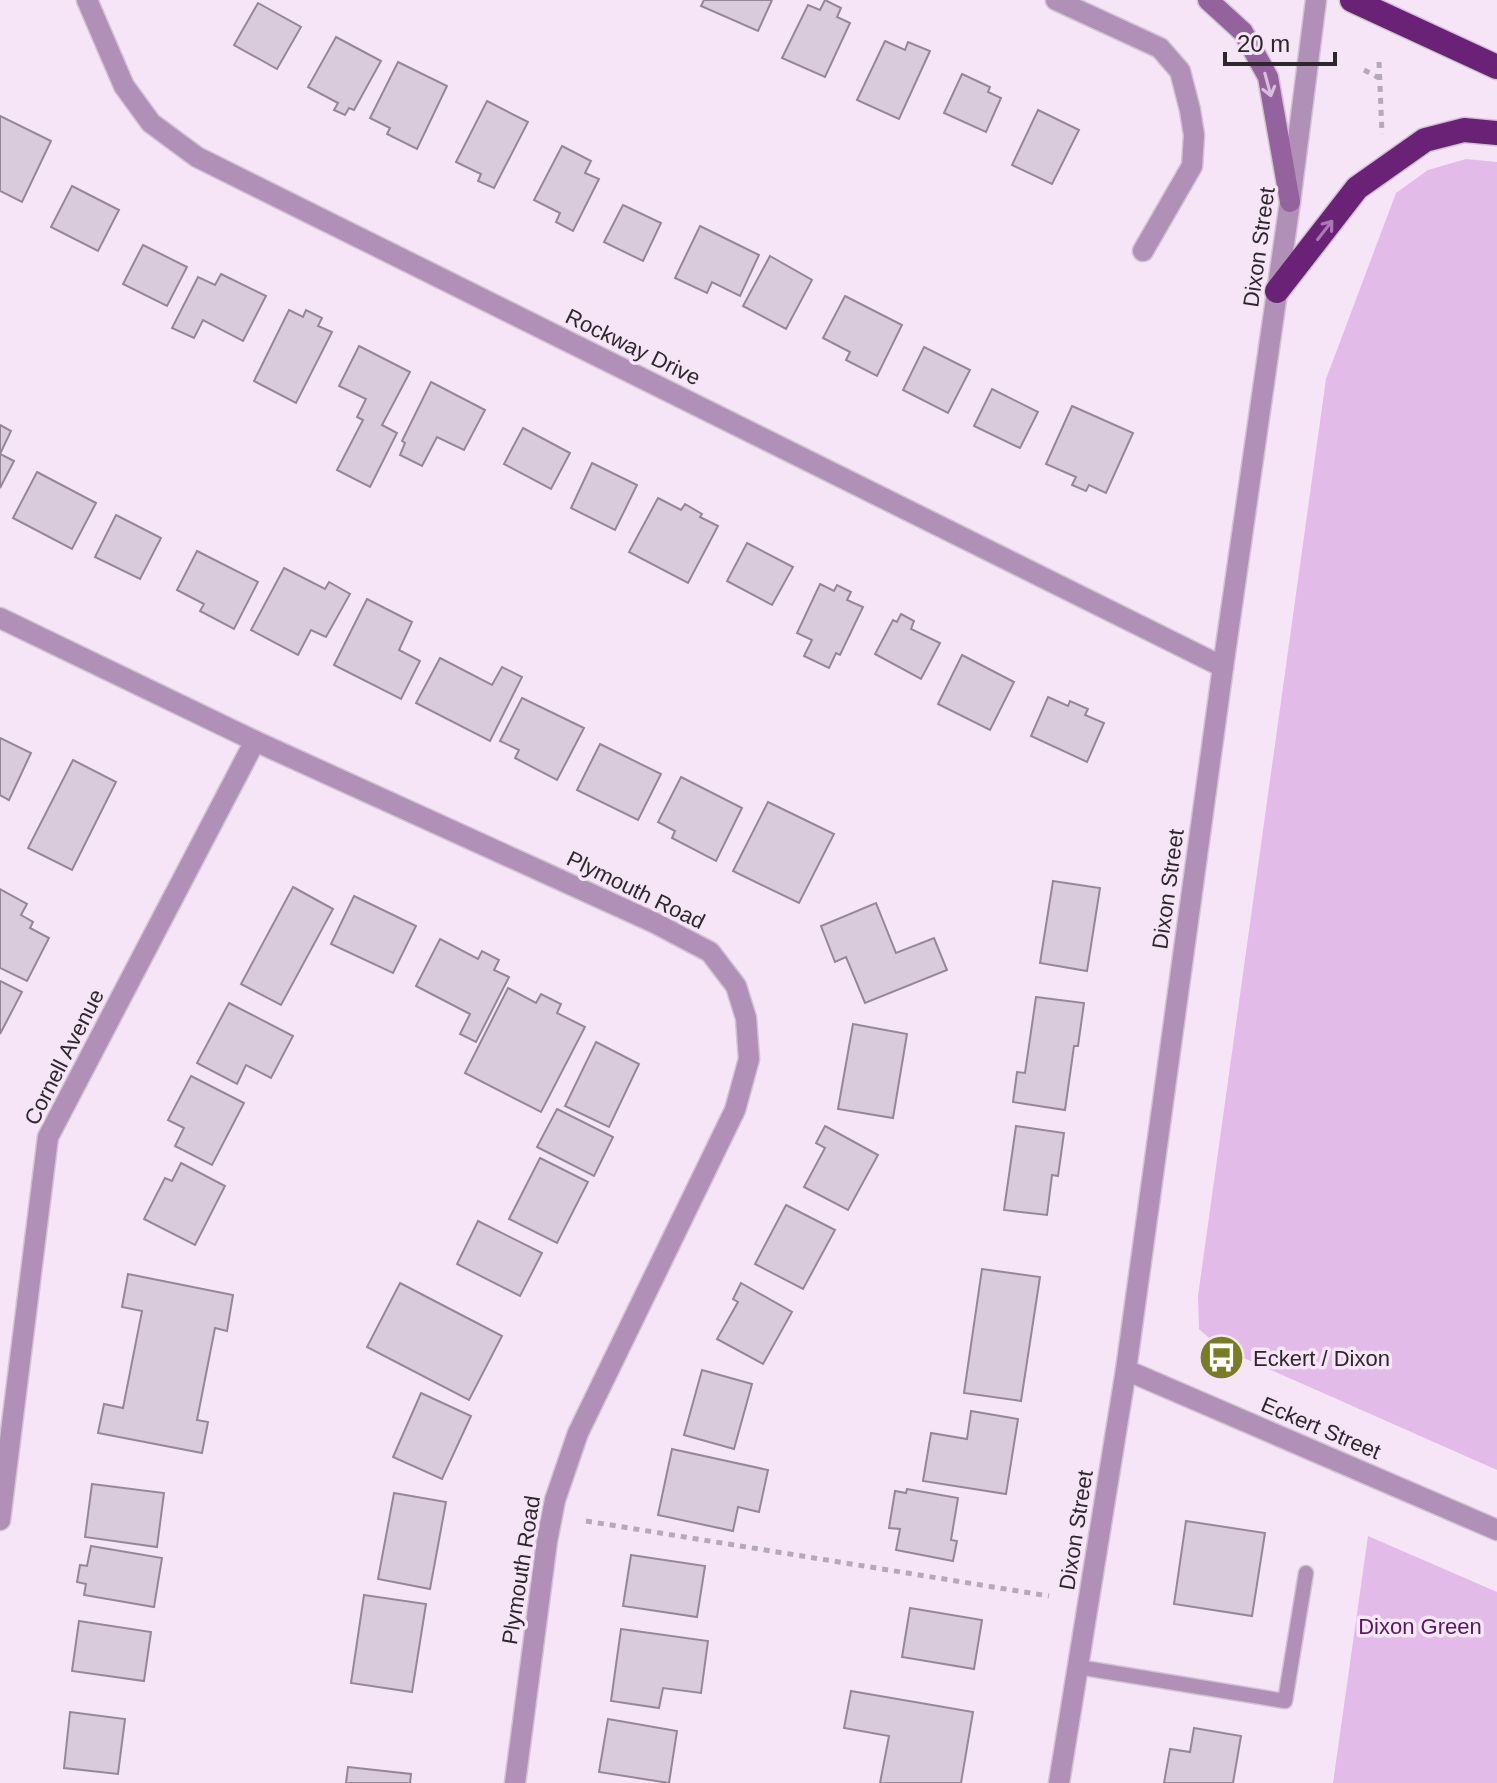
<svg xmlns="http://www.w3.org/2000/svg" width="1497" height="1783" viewBox="0 0 1497 1783" font-family="Helvetica,sans-serif">
<style>
.green{fill:#e2bbe9}
.building{fill:#d9cadc;stroke:#968798;stroke-width:2}
.lines{fill:none;stroke-linecap:round;stroke-linejoin:round}
.service-casing{stroke:#d1c3d3;stroke-width:17}
.minor-casing{stroke:#d1c3d3;stroke-width:23}
.tertiary-casing{stroke:#d1c3d3;stroke-width:23}
.secondary-casing{stroke:#d1c3d3;stroke-width:23}
.motorway-casing{stroke:#d1c3d3;stroke-width:27}
.path{stroke:#b5a8b7;stroke-width:5;stroke-dasharray:6 6;stroke-linecap:butt}
.service{stroke:#b190b7;stroke-width:14}
.minor{stroke:#b190b7;stroke-width:20}
.tertiary{stroke:#b190b7;stroke-width:20}
.secondary{stroke:#94639d;stroke-width:20}
.motorway{stroke:#6a2277;stroke-width:24}
.oneway{stroke:#d8bedc}
.oneway2{stroke:#a97ab1}
.labels{text-anchor:middle;dominant-baseline:central;stroke-width:7;stroke-linejoin:round;paint-order:stroke}
.street-label{font-size:22px;fill:#2d272d;stroke:#f5e5f7}
.poi-label{font-size:22px;fill:#2d272d;stroke:#f5e5f7;text-anchor:start}
.park-label{font-size:22px;fill:#521b5b;stroke:#f5e5f7}
</style>
<rect width="100%" height="100%" fill="#f5e5f7"/>
<!-- green -->
<g class="green">
<polygon points="1466,159 1497,162 1497,1470 1219,1347 1199,1329 1198,1296 1326,379 1396,193 1428,170"/>
<polygon points="1368,1536 1497,1592 1497,1783 1333,1783"/>
</g>
<!-- building -->
<g class="building">
<polygon points="704,0 772,0 758,31 701,6"/>
<polygon points="825,0 841,8 837,17 850,23 825,77 782,58 808,5 820,10"/>
<polygon points="258,3 301,27 277,69 234,45"/>
<polygon points="336,37 381,61 354,110 349,108 345,115 334,110 338,103 308,87"/>
<polygon points="885,41 905,50 908,42 930,51 899,119 857,100"/>
<polygon points="398,62 447,86 417,149 387,134 390,128 370,118"/>
<polygon points="962,74 990,87 988,92 1001,98 986,132 944,113"/>
<polygon points="487,101 528,122 494,188 478,181 481,174 456,162"/>
<polygon points="1038,110 1079,130 1052,184 1012,165"/>
<polygon points="0,116 51,141 22,202 0,191"/>
<polygon points="562,146 591,161 585,173 599,179 573,231 556,222 560,213 534,200"/>
<polygon points="72,186 119,210 98,251 51,227"/>
<polygon points="623,205 661,223 643,261 604,242"/>
<polygon points="700,226 759,255 740,296 712,282 707,293 675,278"/>
<polygon points="143,245 187,267 167,306 123,284"/>
<polygon points="770,256 812,280 786,329 743,306"/>
<polygon points="221,274 266,296 243,341 203,320 194,338 172,328 198,277 215,285"/>
<polygon points="845,296 902,325 877,376 846,360 850,352 823,338"/>
<polygon points="289,310 303,317 306,310 322,318 318,326 332,332 296,403 254,381"/>
<polygon points="359,346 410,372 382,425 397,433 370,487 337,470 363,420 357,417 366,399 339,386"/>
<polygon points="924,347 970,370 948,413 903,390"/>
<polygon points="431,382 485,410 464,450 437,437 422,466 400,455 405,443 402,441"/>
<polygon points="992,389 1038,412 1020,448 974,426"/>
<polygon points="1072,406 1133,433 1106,493 1089,485 1086,491 1072,485 1076,477 1046,464"/>
<polygon points="0,425 11,431 0,454"/>
<polygon points="523,428 570,453 551,489 504,464"/>
<polygon points="0,454 14,461 0,488"/>
<polygon points="592,463 637,485 615,530 571,508"/>
<polygon points="37,472 96,503 72,549 13,518"/>
<polygon points="658,498 681,510 685,504 702,514 700,517 718,526 688,583 629,552"/>
<polygon points="116,515 161,538 140,579 95,557"/>
<polygon points="747,543 793,567 772,605 727,581"/>
<polygon points="197,551 258,582 234,629 200,611 204,604 177,590"/>
<polygon points="284,568 325,589 329,582 350,594 326,637 311,630 298,655 251,630"/>
<polygon points="820,584 834,591 837,585 851,592 847,600 863,607 840,655 836,653 829,668 804,656 812,640 797,633"/>
<polygon points="367,599 412,622 399,650 420,661 401,699 334,665"/>
<polygon points="901,614 914,621 911,629 940,643 921,679 875,654 893,620 897,622"/>
<polygon points="962,655 1014,682 990,730 938,704"/>
<polygon points="440,658 492,685 502,667 522,677 490,741 416,703"/>
<polygon points="1048,697 1068,706 1070,701 1088,709 1085,715 1104,723 1087,762 1031,736"/>
<polygon points="522,698 584,728 557,780 515,758 519,750 500,741"/>
<polygon points="0,738 31,753 9,800 0,795"/>
<polygon points="600,744 661,774 638,820 577,790"/>
<polygon points="73,760 116,782 72,870 28,848"/>
<polygon points="681,777 742,808 716,861 672,838 675,831 658,822"/>
<polygon points="768,802 834,834 799,903 733,871"/>
<polygon points="1053,881 1100,888 1087,971 1040,963"/>
<polygon points="293,887 333,909 281,1005 241,984"/>
<polygon points="0,889 27,904 21,915 33,922 30,928 49,938 27,981 0,968"/>
<polygon points="354,896 416,926 393,973 331,944"/>
<polygon points="876,903 896,953 934,938 947,970 865,1003 846,957 835,962 821,926"/>
<polygon points="440,939 478,959 482,951 499,960 494,970 509,977 476,1042 460,1034 470,1014 416,986"/>
<polygon points="0,981 22,992 0,1034"/>
<polygon points="508,988 536,1003 541,994 561,1004 557,1013 585,1027 541,1112 465,1073"/>
<polygon points="1036,997 1084,1003 1078,1046 1074,1046 1065,1110 1013,1102 1017,1072 1025,1073"/>
<polygon points="229,1003 293,1036 271,1078 246,1065 237,1084 197,1063"/>
<polygon points="853,1024 907,1034 893,1118 838,1109"/>
<polygon points="596,1042 639,1064 609,1127 565,1106"/>
<polygon points="191,1076 244,1103 212,1165 175,1146 184,1128 168,1120"/>
<polygon points="557,1109 613,1137 594,1176 537,1147"/>
<polygon points="825,1126 878,1155 848,1210 804,1187 825,1148 816,1143"/>
<polygon points="1016,1126 1064,1133 1058,1176 1052,1175 1047,1215 1004,1210"/>
<polygon points="540,1158 588,1182 557,1243 509,1219"/>
<polygon points="181,1163 225,1186 195,1245 144,1219 165,1178 172,1181"/>
<polygon points="786,1205 835,1230 803,1289 755,1264"/>
<polygon points="478,1221 542,1253 520,1296 457,1264"/>
<polygon points="982,1269 1040,1277 1021,1401 964,1393"/>
<polygon points="128,1274 233,1295 227,1331 215,1328 197,1420 208,1422 202,1453 98,1433 104,1404 123,1408 142,1311 122,1307"/>
<polygon points="400,1283 502,1336 469,1400 367,1347"/>
<polygon points="741,1283 792,1312 763,1364 717,1339 738,1302 733,1299"/>
<polygon points="702,1370 752,1384 734,1449 684,1435"/>
<polygon points="421,1393 471,1416 442,1479 393,1457"/>
<polygon points="971,1411 1018,1419 1006,1494 923,1481 931,1433 967,1439"/>
<polygon points="672,1449 768,1470 759,1512 738,1507 733,1531 658,1515"/>
<polygon points="92,1484 164,1493 157,1547 85,1537"/>
<polygon points="907,1489 958,1498 951,1540 957,1541 953,1561 896,1550 900,1529 889,1528 895,1491 906,1493"/>
<polygon points="394,1493 446,1502 430,1589 378,1579"/>
<polygon points="1186,1521 1265,1533 1252,1616 1174,1604"/>
<polygon points="91,1546 162,1558 154,1607 84,1595 86,1584 77,1582 80,1565 87,1566"/>
<polygon points="631,1555 705,1566 697,1617 623,1606"/>
<polygon points="364,1595 426,1604 412,1692 351,1683"/>
<polygon points="910,1608 982,1620 974,1669 902,1657"/>
<polygon points="79,1621 151,1632 144,1681 72,1671"/>
<polygon points="621,1629 708,1641 701,1693 663,1688 659,1708 611,1701"/>
<polygon points="851,1691 973,1712 961,1783 880,1783 889,1736 844,1728"/>
<polygon points="70,1712 125,1719 118,1774 64,1768"/>
<polygon points="608,1719 677,1731 669,1783 599,1772"/>
<polygon points="1194,1728 1241,1736 1233,1783 1164,1783 1170,1749 1190,1752"/>
<polygon points="348,1767 411,1774 410,1783 346,1783"/>
</g>
<g class="lines">
<defs>
<polyline id="service" points="1078,1667 1285,1701 1306,1573"/>
<g id="minor">
<polyline points="87,0 124,86 151,123 197,157 1223,667"/>
<polyline points="1056,0 1160,48 1180,71 1190,110 1194,135 1192,166 1143,251"/>
<polyline points="0,618 255,741 655,923 710,952 736,986 746,1018 749,1059 735,1110 578,1433 555,1500 547,1541 515,1783"/>
<polyline points="0,1520 48,1137 255,741"/>
<polyline points="1059,1783 1126,1370"/>
</g>
<polyline id="tertiary" points="1316,0 1290,202 1223,667 1126,1370 1497,1530"/>
<polyline id="secondary" points="1208,0 1243,32 1268,77 1290,202"/>
<g id="motorway">
<polyline points="1352,0 1497,67"/>
<polyline points="1277,291 1357,188 1425,140 1464,130 1497,133"/>
</g>
</defs>
<!-- service casing -->
<use href="#service" class="service-casing"/>
<!-- minor casing -->
<use href="#minor" class="minor-casing"/>
<!-- tertiary casing -->
<use href="#tertiary" class="tertiary-casing"/>
<!-- secondary casing -->
<use href="#secondary" class="secondary-casing"/>
<!-- motorway casing -->
<use href="#motorway" class="motorway-casing"/>
<!-- path -->
<g class="path">
<polyline points="1379,62 1382,134"/>
<polyline points="1364,70 1379,78"/>
<polyline points="586,1521 1049,1596"/>
</g>
<!-- service -->
<use href="#service" class="service"/>
<!-- minor -->
<use href="#minor" class="minor"/>
<!-- tertiary -->
<use href="#tertiary" class="tertiary"/>
<!-- secondary -->
<use href="#secondary" class="secondary"/>
<!-- motorway -->
<use href="#motorway" class="motorway"/>
</g>
<!-- one-way arrows -->
<defs><path id="oneway-shaft" d="M-6 0H5M1.5-3L5.5 0L1.5 3" fill="none" stroke-width="1.6" stroke-linecap="round" stroke-linejoin="round" transform="scale(2)"/></defs>
<use class="oneway" href="#oneway-shaft" transform="translate(1268 85) rotate(75)"/>
<use class="oneway2" href="#oneway-shaft" transform="translate(1325 230) rotate(-52)"/>
<!-- icons -->
<defs>
<symbol id="bus-disc" viewBox="-11 -11 22 22"><circle r="9.5" fill="#797c25" stroke="#f5e5f7"/><path d="M-5-6H5V4H4V6H2V4H-2V6H-4V4H-5ZM-3.5-4V0h7V-4ZM-3.5 1.2v1.5H-2V1.2ZM2 1.2v1.5H3.5V1.2Z" fill="#fff"/></symbol>
</defs>
<g fill-rule="evenodd">
<use href="#bus-disc" x="1196" y="1332" width="51" height="51"/>
</g>
<g class="labels">
<!-- street labels -->
<g class="street-label">
<text transform="translate(1259 247) rotate(-82)">Dixon Street</text>
<text transform="translate(633 347) rotate(26)">Rockway Drive</text>
<text transform="translate(1168 889) rotate(-82)">Dixon Street</text>
<text transform="translate(636 890) rotate(26)">Plymouth Road</text>
<text transform="translate(64 1057) rotate(-63)">Cornell Avenue</text>
<text transform="translate(1321 1428) rotate(23)">Eckert Street</text>
<text transform="translate(1076 1530) rotate(-81)">Dixon Street</text>
<text transform="translate(521 1570) rotate(-81)">Plymouth Road</text>
</g>
<!-- poi labels -->
<g class="poi-label">
<text x="1253" y="1358">Eckert / Dixon</text>
</g>
<!-- park labels -->
<g class="park-label">
<text x="1420" y="1626">Dixon Green</text>
</g>
</g>
<!-- scale -->
<path d="M1225 52v12h110v-12" fill="none" stroke="#2d272d" stroke-width="4"/>
<text x="1237" y="52" font-size="24" fill="#2d272d" stroke="#f5e5f7" stroke-width="6" paint-order="stroke">20 m</text>
</svg>
